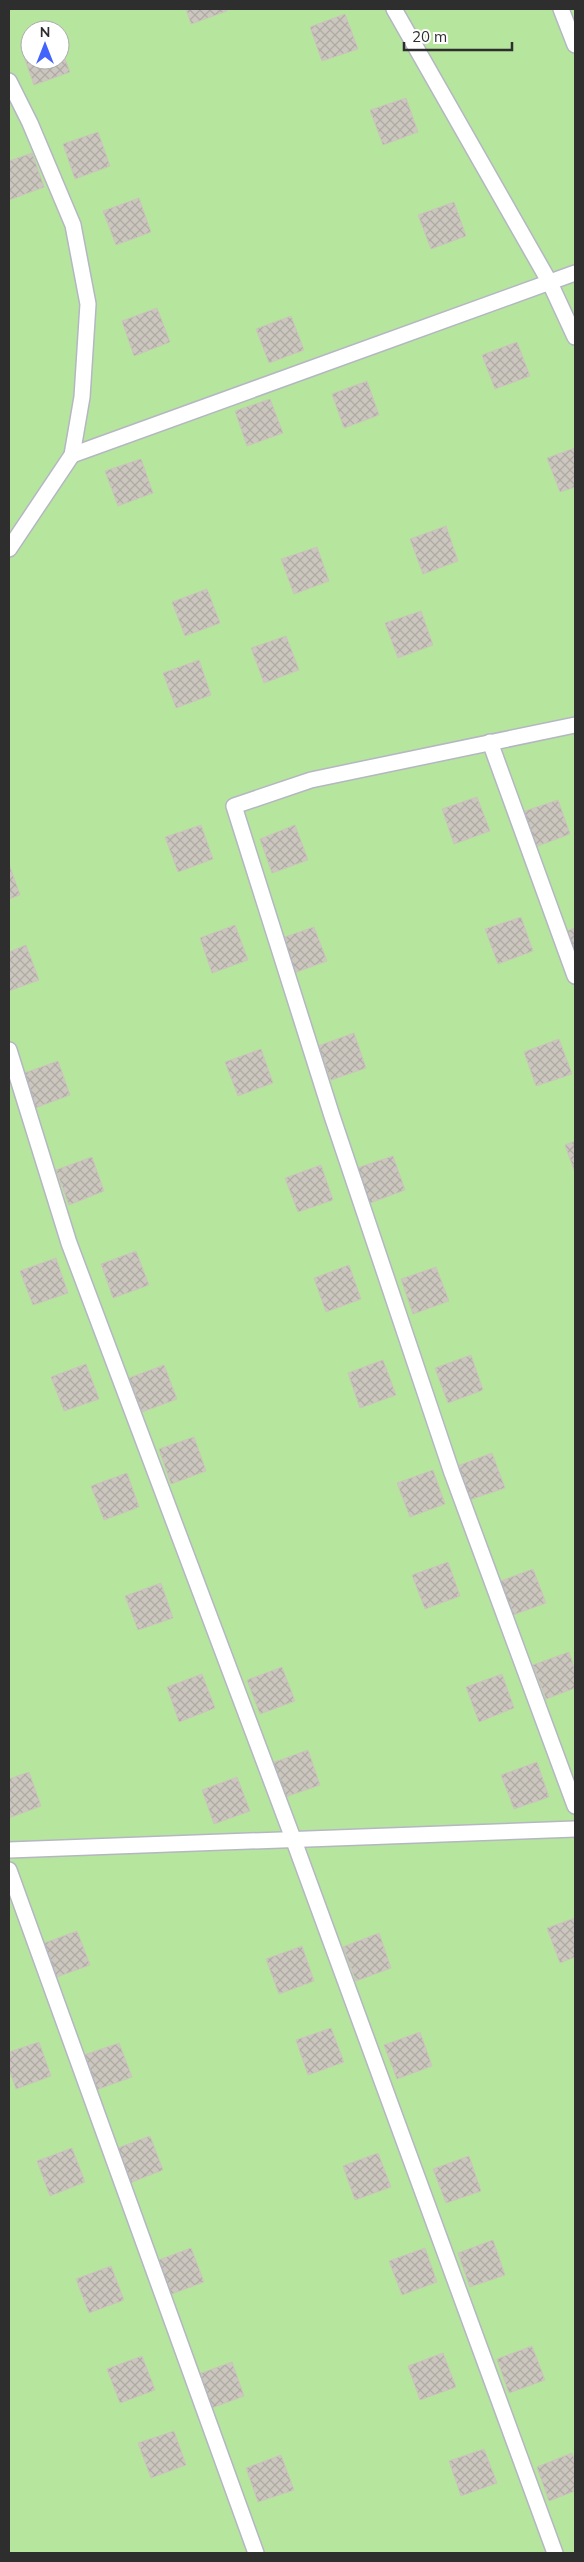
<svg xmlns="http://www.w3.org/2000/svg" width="584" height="2562" viewBox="0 0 584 2562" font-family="Mulish,sans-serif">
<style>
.garden{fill:#b6e59e;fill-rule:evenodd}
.building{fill:url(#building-cross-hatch);stroke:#cbc5ba}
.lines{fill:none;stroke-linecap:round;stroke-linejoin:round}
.lane-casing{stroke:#b4b7c1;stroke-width:18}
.lane{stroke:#fff;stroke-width:15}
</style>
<defs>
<pattern id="building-cross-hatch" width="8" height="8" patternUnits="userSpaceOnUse" patternTransform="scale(1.25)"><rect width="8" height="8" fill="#cbc7bf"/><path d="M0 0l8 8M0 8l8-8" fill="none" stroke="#afaba4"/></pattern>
</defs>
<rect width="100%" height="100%" fill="#efe9e1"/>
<!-- garden -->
<path class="garden" d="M9,9H575V2553H9ZM30,30H60V60H30Z"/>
<!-- building -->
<g class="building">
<polygon points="186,9 226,9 227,11 191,24"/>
<polygon points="345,14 358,49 322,61 310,27"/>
<polygon points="60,46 70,72 34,85 22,51 30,47 30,60 60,60"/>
<polygon points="406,98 418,132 383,145 370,110"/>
<polygon points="98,132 110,166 75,179 63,144"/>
<polygon points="32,153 44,187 9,200 9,161"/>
<polygon points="139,198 151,232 116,245 103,211"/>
<polygon points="454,202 466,236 431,249 418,215"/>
<polygon points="157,308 170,342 134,356 122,321"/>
<polygon points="291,316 304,350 269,363 256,329"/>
<polygon points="517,342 530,376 495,389 482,355"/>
<polygon points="367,381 379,415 344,428 332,394"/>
<polygon points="270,399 283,433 247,446 235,411"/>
<polygon points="575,448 575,487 560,492 547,458"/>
<polygon points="141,459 153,493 118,506 105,471"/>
<polygon points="446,526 458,561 423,574 410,539"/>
<polygon points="317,547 329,581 294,594 281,559"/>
<polygon points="207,589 220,623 185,636 172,602"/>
<polygon points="421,611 433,645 398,658 385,623"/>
<polygon points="286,636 299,670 264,683 251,648"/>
<polygon points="199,660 211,695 176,708 163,673"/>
<polygon points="477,797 490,831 454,844 442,809"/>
<polygon points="558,800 570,834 535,847 522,812"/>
<polygon points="201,825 213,859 178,872 165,837"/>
<polygon points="295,825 308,860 272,873 260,839"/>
<polygon points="9,864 20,895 9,899"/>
<polygon points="521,917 533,951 498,964 485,929"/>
<polygon points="235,925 248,960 212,973 200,938"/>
<polygon points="314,927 327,961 291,974 279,939"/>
<polygon points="575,928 575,962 564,932"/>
<polygon points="26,945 39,980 9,991 9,952"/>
<polygon points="354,1033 366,1068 331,1080 318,1046"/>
<polygon points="559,1039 572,1074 536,1086 524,1052"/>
<polygon points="261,1049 273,1083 238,1096 225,1062"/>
<polygon points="58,1061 70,1095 35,1108 22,1074"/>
<polygon points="575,1141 575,1173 565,1145"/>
<polygon points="393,1156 405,1190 370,1203 357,1168"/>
<polygon points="92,1157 104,1191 69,1205 56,1170"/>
<polygon points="321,1165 333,1200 298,1212 285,1178"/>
<polygon points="136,1251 149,1285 113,1298 101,1264"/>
<polygon points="56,1258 68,1293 33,1305 20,1271"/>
<polygon points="349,1265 361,1299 326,1312 314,1278"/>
<polygon points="436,1267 449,1301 413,1314 401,1279"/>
<polygon points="471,1355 483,1390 448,1403 435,1368"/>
<polygon points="383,1360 396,1395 360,1408 348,1373"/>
<polygon points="86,1364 99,1399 64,1411 51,1377"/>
<polygon points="164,1365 177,1399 142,1412 129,1378"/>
<polygon points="194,1437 206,1471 171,1484 159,1449"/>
<polygon points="492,1453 505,1488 469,1500 457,1466"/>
<polygon points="433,1470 445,1504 410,1517 397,1483"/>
<polygon points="127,1473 139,1507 104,1520 91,1486"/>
<polygon points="448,1562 460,1596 425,1609 412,1575"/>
<polygon points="533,1569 546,1603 510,1616 498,1582"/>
<polygon points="161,1583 173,1618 138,1630 125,1596"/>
<polygon points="569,1652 575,1670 575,1688 546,1699 533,1665"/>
<polygon points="282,1667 295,1701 260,1714 247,1680"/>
<polygon points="202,1674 215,1708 179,1722 167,1687"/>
<polygon points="502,1674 514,1708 479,1722 466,1687"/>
<polygon points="308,1750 320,1785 285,1797 272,1763"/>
<polygon points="537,1762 549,1797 514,1809 501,1775"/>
<polygon points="29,1772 41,1806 9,1818 9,1779"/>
<polygon points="237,1777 250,1811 214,1824 202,1790"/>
<polygon points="575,1918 575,1957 560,1963 547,1928"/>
<polygon points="77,1931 90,1965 54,1978 42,1944"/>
<polygon points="379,1933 391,1968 356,1981 343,1947"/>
<polygon points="302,1946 314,1981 279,1994 266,1959"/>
<polygon points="331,2028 344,2062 308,2075 296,2040"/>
<polygon points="420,2032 432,2066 397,2079 384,2045"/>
<polygon points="39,2042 51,2076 16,2089 9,2069 9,2052"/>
<polygon points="119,2043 132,2077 96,2090 84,2055"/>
<polygon points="150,2136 163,2170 127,2184 115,2149"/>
<polygon points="72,2148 85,2182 50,2196 37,2161"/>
<polygon points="378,2153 391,2187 355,2200 343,2166"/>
<polygon points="469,2156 481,2191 446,2203 433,2169"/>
<polygon points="493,2240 505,2275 470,2287 458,2253"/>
<polygon points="191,2248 204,2282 169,2295 156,2261"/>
<polygon points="425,2248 437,2282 402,2295 389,2261"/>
<polygon points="111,2266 124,2300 89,2313 76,2279"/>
<polygon points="532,2346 545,2380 509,2393 497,2359"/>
<polygon points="443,2353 456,2387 420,2400 408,2366"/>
<polygon points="142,2356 155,2390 120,2403 107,2369"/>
<polygon points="232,2362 244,2396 209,2409 196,2375"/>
<polygon points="174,2431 186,2465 151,2478 138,2443"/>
<polygon points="484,2449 497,2483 461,2496 449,2461"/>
<polygon points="572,2453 575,2462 575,2491 549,2501 537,2467"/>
<polygon points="281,2455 294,2490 258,2502 246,2468"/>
</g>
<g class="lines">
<defs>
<g id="lane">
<polyline points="394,9 550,283 575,337"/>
<polyline points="561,9 575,45"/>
<polyline points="9,81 30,123 73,225 88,304 82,397 72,455 9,549"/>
<polyline points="72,455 575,273"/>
<polyline points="575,725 311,780 234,806 332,1116 452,1473 575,1806"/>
<polyline points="490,742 575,976"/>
<polyline points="9,1050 69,1243 294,1841 555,2553"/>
<polyline points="9,1850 575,1829"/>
<polyline points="9,1870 256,2553"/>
</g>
</defs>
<!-- lane casing -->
<use href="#lane" class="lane-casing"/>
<!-- lane -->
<use href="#lane" class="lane"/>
</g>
<!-- border -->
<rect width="584" height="2562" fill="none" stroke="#2e2e2e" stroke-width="20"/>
<!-- north arrow -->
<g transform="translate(45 45)"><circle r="24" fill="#ffffff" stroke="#ababab"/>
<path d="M0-4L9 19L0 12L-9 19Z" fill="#4264fb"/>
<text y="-8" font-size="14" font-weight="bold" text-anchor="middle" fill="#2e2e2e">N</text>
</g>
<!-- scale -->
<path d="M404 42v8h108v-8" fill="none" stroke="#2e2e2e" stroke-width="2.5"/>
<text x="412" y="42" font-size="15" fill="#2e2e2e" stroke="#ffffff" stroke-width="4" paint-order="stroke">20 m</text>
</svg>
